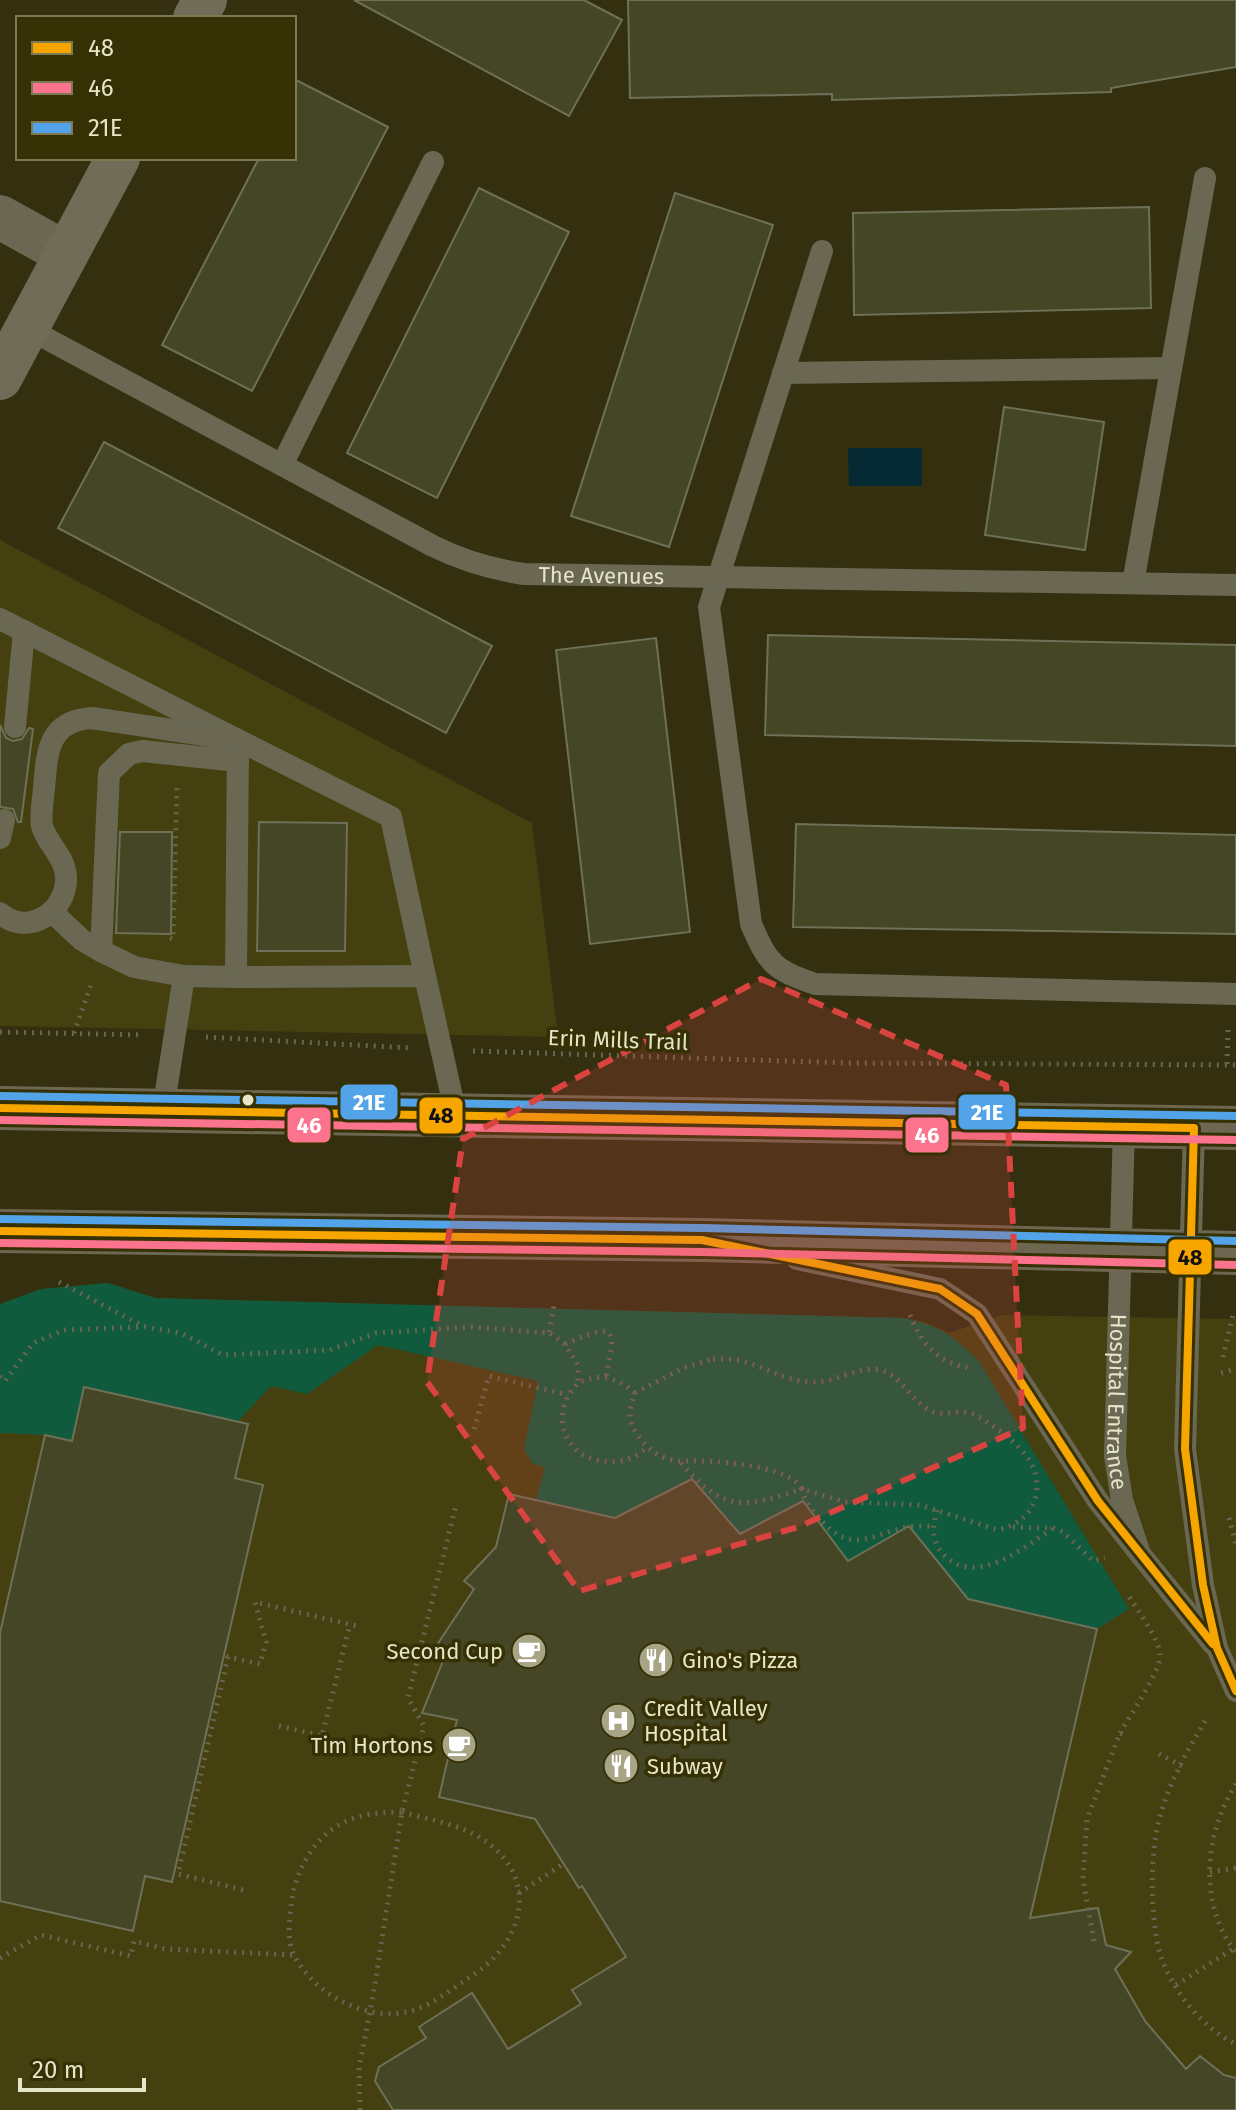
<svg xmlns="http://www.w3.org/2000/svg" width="1236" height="2110" viewBox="0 0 1236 2110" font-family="'Fira Sans',sans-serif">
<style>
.built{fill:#454010}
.green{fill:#105a3d}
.water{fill:#062a33}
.building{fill:#454625;stroke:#6e7058;stroke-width:2}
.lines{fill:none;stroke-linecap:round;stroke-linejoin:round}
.path{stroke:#686650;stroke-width:5;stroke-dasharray:2 6;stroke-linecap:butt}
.lane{stroke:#6a6853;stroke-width:22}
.street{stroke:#6a6853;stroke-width:44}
.secondary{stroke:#716c57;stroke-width:44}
.primary{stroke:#6d6650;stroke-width:44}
.bus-1-casing{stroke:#363105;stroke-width:14}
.bus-2-casing{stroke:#363105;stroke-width:14}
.bus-3-casing{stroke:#363105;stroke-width:14}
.bus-1{stroke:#f7a600;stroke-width:8}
.bus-2{stroke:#fc738d;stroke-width:8}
.bus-3{stroke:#53a3e8;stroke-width:8}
.marked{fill:#d94440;fill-opacity:0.2;stroke:#d94440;stroke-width:6;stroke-dasharray:16 10;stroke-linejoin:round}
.bus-dot{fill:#e7e5c8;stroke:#363105;stroke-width:3}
.labels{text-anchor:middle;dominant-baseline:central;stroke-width:7;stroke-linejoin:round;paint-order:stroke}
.street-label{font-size:22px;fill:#e7e5c8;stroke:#363105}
.poi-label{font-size:22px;fill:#e7e5c8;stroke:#363105;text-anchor:start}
.line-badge{stroke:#363105;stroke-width:3}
.badge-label{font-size:22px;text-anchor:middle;font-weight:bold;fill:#fff}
.pale-badge-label{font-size:22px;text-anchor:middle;font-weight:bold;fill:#111}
</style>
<rect width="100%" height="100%" fill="#332f0f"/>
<!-- built -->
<g class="built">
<polygon points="0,540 532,823 558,1037 0,1026"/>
<polygon points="108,1283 156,1298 904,1318 925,1322 949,1333 1003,1315 1236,1319 1236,2110 0,2110 0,1304 41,1289"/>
</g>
<!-- green -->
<path class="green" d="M108,1283L156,1298L904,1318C941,1326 951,1335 978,1360L1129,1609L1097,1629L968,1599L909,1526L848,1561L803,1502L740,1534L692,1479L615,1518L536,1500L545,1468L532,1463L524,1449L538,1381L378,1345L307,1394L271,1386L237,1422L84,1387L72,1441L45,1435L0,1433V1304L41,1289Z"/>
<!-- water -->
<polygon class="water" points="848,448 922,448 922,486 849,486"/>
<!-- building -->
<g class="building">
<polygon points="354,0 584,0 622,20 569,116"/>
<polygon points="628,0 1236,0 1236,67 1111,88 1111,92 832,100 832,94 630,98"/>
<polygon points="294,79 388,127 252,391 162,345 259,158 294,158"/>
<polygon points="479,188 569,232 437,498 347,453"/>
<polygon points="675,193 773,225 669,547 571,516"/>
<polygon points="1149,207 1151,308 854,315 853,213"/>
<polygon points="1004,407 1104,422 1085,550 985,535"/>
<polygon points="104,442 492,646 446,733 58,528"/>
<polygon points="768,635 1236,645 1236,746 765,735"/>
<polygon points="656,638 690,932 590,944 556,650"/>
<polygon points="0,725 6,738 13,741 22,739 29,728 33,729 21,822 18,822 13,809 0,807"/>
<polygon points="259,822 347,823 345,951 257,951"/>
<polygon points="796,824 1236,835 1236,934 793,927"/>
<polygon points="120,832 172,832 171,934 116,933"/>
<polygon points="84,1387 248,1424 235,1478 263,1485 172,1882 145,1876 133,1931 0,1901 0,1633 45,1435 72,1441"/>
<polygon points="692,1479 740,1534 803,1501 848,1561 909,1526 968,1599 1097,1629 1030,1918 1098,1908 1106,1945 1131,1952 1115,1969 1145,2021 1186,2069 1200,2056 1224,2075 1236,2078 1236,2110 393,2110 375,2081 379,2067 426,2038 419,2027 472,1993 508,2049 581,2004 572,1990 626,1957 582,1886 579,1888 535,1819 439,1797 457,1720 422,1713 447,1651 437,1645 474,1589 464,1581 496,1547 509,1494 615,1518"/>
</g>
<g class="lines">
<!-- path -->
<g class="path">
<polyline points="170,938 173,939 177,784"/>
<polyline points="0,1032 144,1035"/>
<polyline points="74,1033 92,982"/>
<polyline points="206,1037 411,1048"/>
<polyline points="473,1051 848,1063 1236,1065"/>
<polyline points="1227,1064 1228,1026"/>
<polyline points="59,1282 143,1326"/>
<path d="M910,1315C922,1345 940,1366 974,1368"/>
<polyline points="549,1332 554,1306"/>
<path d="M565,1344C613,1324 618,1323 606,1376"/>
<polyline points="1223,1357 1233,1315"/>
<path d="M713,1359C721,1359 729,1359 737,1360C765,1365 781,1381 813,1382C836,1383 856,1366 879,1370C902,1374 911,1402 931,1411C944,1417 958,1409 973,1414C980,1416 987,1422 994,1427C1017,1443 1042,1464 1036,1495C1032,1515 1017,1525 998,1530L920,1505L845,1502L802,1489C791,1467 727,1462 703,1461C690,1460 678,1463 666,1458C653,1454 645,1445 637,1434C627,1420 629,1409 635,1393L683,1368Z"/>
<polyline points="1221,1373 1236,1369"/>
<polyline points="0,1376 5,1381 33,1343 64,1330 145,1327 181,1333 223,1355 330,1350 376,1333 472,1327 549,1333 565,1344 570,1352 578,1365 578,1383"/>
<path d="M635,1393C616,1377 601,1373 578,1383C543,1420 571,1468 619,1461C630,1460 639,1454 647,1448"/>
<polyline points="474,1429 489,1376 568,1395"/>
<path d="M681,1463C724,1513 744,1508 802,1489C805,1502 813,1512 822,1521C852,1555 872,1534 907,1527C915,1526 925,1526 933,1526"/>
<path d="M937,1510C932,1528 931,1543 946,1557C978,1586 1025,1547 1053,1528"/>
<polyline points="1229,1518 1236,1544"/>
<polyline points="1013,1527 1053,1528 1063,1532 1093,1561 1105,1558"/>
<path d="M1205,1721C1184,1756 1163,1794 1156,1834C1150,1866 1151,1926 1161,1957C1172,1990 1204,2030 1236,2044"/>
<polyline points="279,1726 322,1736 350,1624"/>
<path d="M1120,1733C1129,1717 1161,1671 1160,1655C1160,1640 1135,1607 1127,1593"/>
<polyline points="1159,1754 1184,1767"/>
<path d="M1236,1784C1204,1834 1198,1904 1236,1953"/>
<path d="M402,1812C430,1820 465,1825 488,1843C542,1884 520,1946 470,1977C450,1990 429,2008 406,2012C364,2021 313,1993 294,1955C287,1941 289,1922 291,1907C294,1870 317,1830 354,1818C370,1813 386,1812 402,1812Z"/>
<polyline points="1210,1872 1236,1868"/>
<polyline points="243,1890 178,1874 228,1657 260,1664 266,1642 255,1602 361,1627"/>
<polyline points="519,1893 563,1864"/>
<polyline points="1094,1941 1083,1880 1087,1819 1120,1733 1126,1736"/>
<polyline points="0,1958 41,1935 131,1956 134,1941 165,1949 294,1955"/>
<polyline points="1176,1985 1236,1947"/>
<polyline points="360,2110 359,2068 373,1996 402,1812 424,1726 408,1698 456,1505"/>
</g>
<!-- lane -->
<g class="lane">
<path d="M822,251L709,607L751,924C769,965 773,969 815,984L1236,994"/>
<path id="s1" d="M25,327L433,546C463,561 491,569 524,574L1236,585"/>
<polyline points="783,373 1171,368"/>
<polyline points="282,465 433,162"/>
<polyline points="1133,583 1205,178"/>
<polyline points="0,619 238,740 236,977 184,976 163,1110"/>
<polyline points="15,727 24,631"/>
<polyline points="0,838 4,820"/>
<polyline points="52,912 82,940 101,951"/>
<path d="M0,913C28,938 68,911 66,876C64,855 47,844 42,826C40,815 43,800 44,789C47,753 47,721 92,718L238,740L391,817L425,976"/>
<polyline points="184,976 134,967 101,951 109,773 129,754 142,751 238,761"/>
<polyline points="236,977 425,976 456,1115"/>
<path id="s2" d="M1124,1126L1115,1456L1122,1500L1140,1554L1213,1644"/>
<polyline points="1194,1128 1185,1449 1203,1585 1217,1648 1236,1691"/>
<polyline points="797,1259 940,1289 977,1314 1098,1501 1140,1554"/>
</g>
<!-- street -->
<polyline class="street" points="0,217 65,253"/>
<!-- secondary -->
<g class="secondary">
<polyline points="195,18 205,0"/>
<polyline points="0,378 118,158"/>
</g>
<!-- primary -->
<g class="primary">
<polyline points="0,1108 1236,1128"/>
<polyline points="0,1231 702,1240 1236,1253"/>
</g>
<defs>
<g id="bus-1">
<polyline points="0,1108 1194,1128 1185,1449 1203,1585 1217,1648 1236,1691"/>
<polyline points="0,1231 702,1240 940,1289 977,1314 1098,1501 1213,1644"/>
</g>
<g id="bus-2">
<polyline points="0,1120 1236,1140"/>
<polyline points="0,1243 702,1252 1236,1265"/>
</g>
<g id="bus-3">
<polyline points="0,1096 1236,1116"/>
<polyline points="0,1219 702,1228 1236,1241"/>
</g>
</defs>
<!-- bus-1 casing -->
<use href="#bus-1" class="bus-1-casing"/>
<!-- bus-2 casing -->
<use href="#bus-2" class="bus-2-casing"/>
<!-- bus-3 casing -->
<use href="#bus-3" class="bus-3-casing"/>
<!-- bus-1 -->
<use href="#bus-1" class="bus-1"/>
<!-- bus-2 -->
<use href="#bus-2" class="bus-2"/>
<!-- bus-3 -->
<use href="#bus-3" class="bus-3"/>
</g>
<!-- marked area -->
<path class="marked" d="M761,979L1006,1085L1023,1428L798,1527L579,1591L427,1382L463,1139Z"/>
<!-- icons -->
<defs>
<symbol id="cafe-disc" viewBox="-11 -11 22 22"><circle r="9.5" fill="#a8a587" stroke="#363105"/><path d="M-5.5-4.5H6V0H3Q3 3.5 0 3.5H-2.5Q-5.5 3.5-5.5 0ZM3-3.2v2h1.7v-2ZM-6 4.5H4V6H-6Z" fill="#fff"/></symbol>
<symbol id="restaurant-disc" viewBox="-11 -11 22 22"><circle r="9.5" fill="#a8a587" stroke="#363105"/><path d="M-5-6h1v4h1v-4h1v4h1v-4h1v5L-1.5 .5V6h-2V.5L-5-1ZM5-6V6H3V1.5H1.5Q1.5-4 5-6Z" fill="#fff"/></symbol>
<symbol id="hospital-disc" viewBox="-11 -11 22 22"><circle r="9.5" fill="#a8a587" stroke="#363105"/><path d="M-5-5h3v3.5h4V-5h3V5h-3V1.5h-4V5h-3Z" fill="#fff"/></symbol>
</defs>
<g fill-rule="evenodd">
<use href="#cafe-disc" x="509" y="1631" width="40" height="40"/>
<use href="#restaurant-disc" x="636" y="1640" width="40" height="40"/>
<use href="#hospital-disc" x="598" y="1701" width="40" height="40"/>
<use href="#cafe-disc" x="439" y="1725" width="40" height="40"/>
<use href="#restaurant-disc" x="601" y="1746" width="40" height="40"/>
</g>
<!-- markers -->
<circle class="bus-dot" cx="248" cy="1100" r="7"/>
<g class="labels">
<!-- street labels -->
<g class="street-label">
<text stroke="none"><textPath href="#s1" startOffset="636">The Avenues</textPath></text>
<text transform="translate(618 1040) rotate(2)">Erin Mills Trail</text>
<text stroke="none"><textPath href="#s2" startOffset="276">Hospital Entrance</textPath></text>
</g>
<!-- poi labels -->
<g class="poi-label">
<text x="503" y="1651" text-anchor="end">Second Cup</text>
<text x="682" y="1660">Gino's Pizza</text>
<text x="644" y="1708">Credit Valley<tspan x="644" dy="25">Hospital</tspan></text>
<text x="433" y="1745" text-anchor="end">Tim Hortons</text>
<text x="647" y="1766">Subway</text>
</g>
</g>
<g class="line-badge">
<rect x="339" y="1083" width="60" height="38" rx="8" fill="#53a3e8"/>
<rect x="957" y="1093" width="60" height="38" rx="8" fill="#53a3e8"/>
<rect x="418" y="1096" width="46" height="39" rx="8" fill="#f7a600"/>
<rect x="286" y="1106" width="46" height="38" rx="8" fill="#fc738d"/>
<rect x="904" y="1116" width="46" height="38" rx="8" fill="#fc738d"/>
<rect x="1167" y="1238" width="46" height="38" rx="8" fill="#f7a600"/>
</g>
<g class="badge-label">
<text x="369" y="1110">21E</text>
<text x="987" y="1120">21E</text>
<text x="309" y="1133">46</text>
<text x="927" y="1143">46</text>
</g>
<g class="pale-badge-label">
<text x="441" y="1123">48</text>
<text x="1190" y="1265">48</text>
</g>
<!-- legend -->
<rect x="16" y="16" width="280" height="144" fill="#363105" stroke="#7d7953" stroke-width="2"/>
<rect x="32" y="42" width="40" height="12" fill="#f7a600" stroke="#7d7953" stroke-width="2"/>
<text x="88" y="56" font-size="24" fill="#e7e5c8">48</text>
<rect x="32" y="82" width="40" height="12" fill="#fc738d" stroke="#7d7953" stroke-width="2"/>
<text x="88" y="96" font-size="24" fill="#e7e5c8">46</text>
<rect x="32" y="122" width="40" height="12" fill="#53a3e8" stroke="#7d7953" stroke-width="2"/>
<text x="88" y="136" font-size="24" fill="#e7e5c8">21E</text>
<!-- scale -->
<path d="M20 2078v12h124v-12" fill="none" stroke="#e7e5c8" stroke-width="4"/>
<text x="32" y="2078" font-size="24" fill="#e7e5c8" stroke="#363105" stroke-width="6" paint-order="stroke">20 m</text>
</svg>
